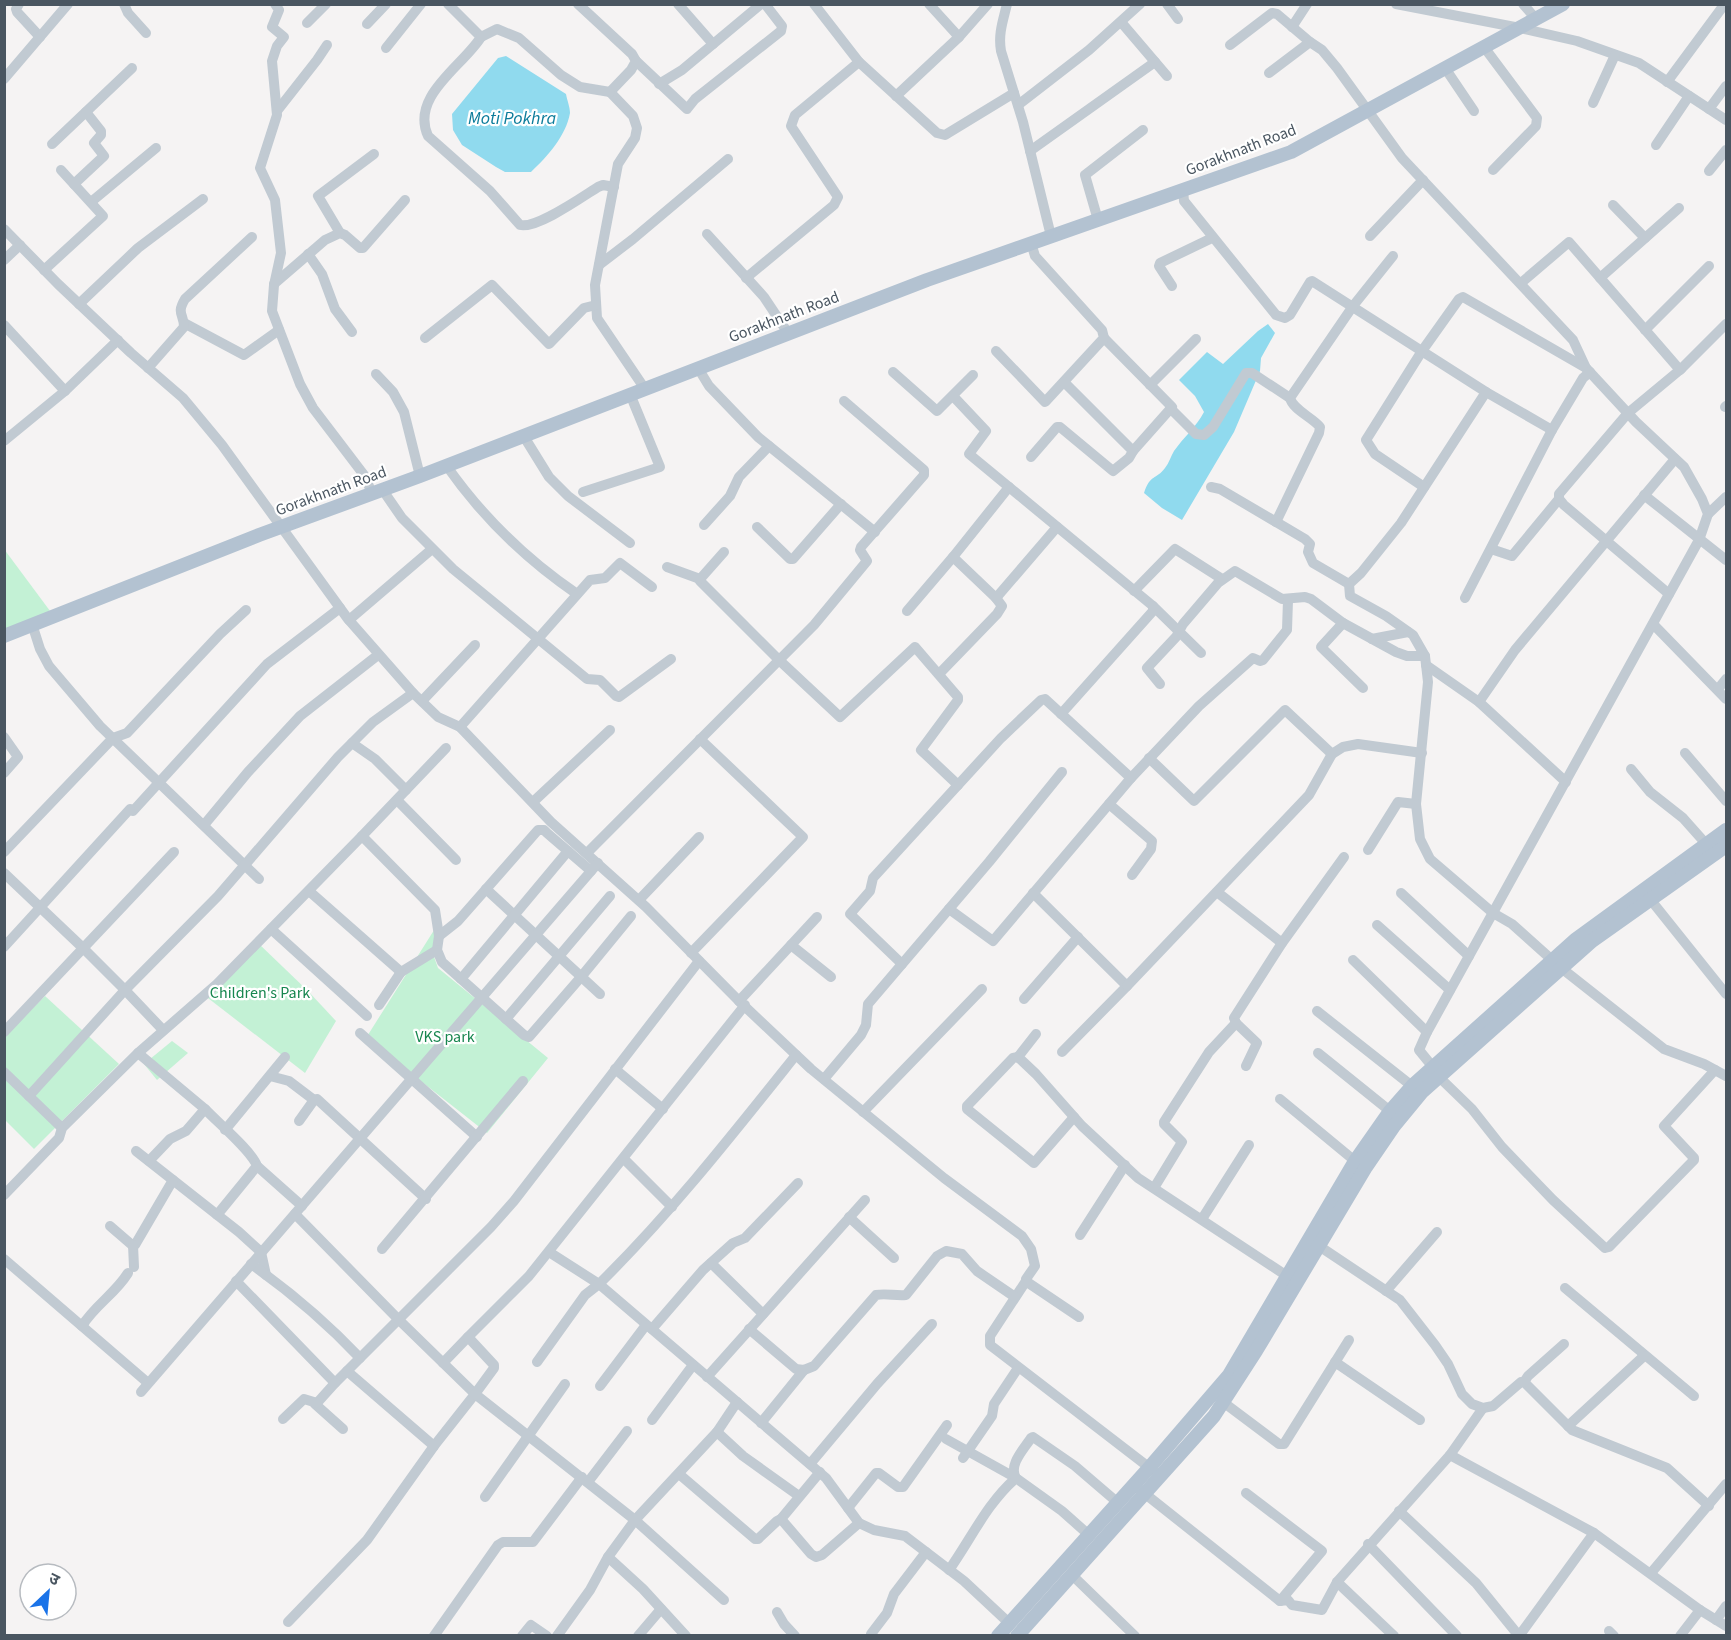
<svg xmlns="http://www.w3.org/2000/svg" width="1731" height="1640" viewBox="0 0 1731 1640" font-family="'Source Sans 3','Noto Sans Devanagari',sans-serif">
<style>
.green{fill:#c3f1d5}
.water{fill:#90daee}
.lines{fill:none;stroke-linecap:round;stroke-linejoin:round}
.minor{stroke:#c1cad2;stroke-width:10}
.major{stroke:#b3c2d1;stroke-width:14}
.labels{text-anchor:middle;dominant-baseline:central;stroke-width:4.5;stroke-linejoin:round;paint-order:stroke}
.street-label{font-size:16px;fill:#4a5661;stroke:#fff}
.park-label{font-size:16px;fill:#17864f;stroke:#fff}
.water-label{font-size:18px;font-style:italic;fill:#0c7c9b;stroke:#fff}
</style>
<rect width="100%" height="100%" fill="#f5f3f3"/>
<!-- green -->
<g class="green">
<polygon points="4,549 53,615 4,634"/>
<polygon points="436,927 433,954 438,968 548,1058 487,1133 366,1038"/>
<polygon points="258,943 308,991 336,1021 305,1073 204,995"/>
<polygon points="45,996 119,1064 34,1149 5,1120 4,1037"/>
<polygon points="172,1041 188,1053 157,1080 144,1064"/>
</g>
<!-- water -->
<g class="water">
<path d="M506,56L566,94C567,100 570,107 570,113C566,136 547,157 531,172H505L496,167L462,145L453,130L452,114L498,58Z"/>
<path d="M1268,324L1275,333L1261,358L1260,371L1234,432L1182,520L1162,508L1144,493C1150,474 1156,480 1165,468C1169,463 1171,456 1174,451C1184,437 1196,427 1204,412L1195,396L1179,380L1207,352L1223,364L1258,331Z"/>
</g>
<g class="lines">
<!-- minor -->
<g class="minor">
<polyline points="19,4 16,9 17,12 40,37"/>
<polyline points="124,4 128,13 146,33"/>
<polyline points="275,4 279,10 272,27 284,37 277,46 272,61 277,115 260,168 275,200 281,253 274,285 272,311 300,384 313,408 364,475 372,493"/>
<path d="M448,4L481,37C463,66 410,96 428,136L490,191L520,225C537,229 582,197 598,187L603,185L614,187"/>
<polyline points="578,4 632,54 636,61 631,70 610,92 633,116 637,128 635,138 618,164 595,285 597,318 645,389"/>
<polyline points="678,4 713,44"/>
<polyline points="814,4 859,62 937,133 945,135 1014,93"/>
<polyline points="929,4 959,37 988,4"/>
<path d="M1007,4C1003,21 998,34 1001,51L1023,122L1051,236"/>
<polyline points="1167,4 1178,19"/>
<polyline points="1396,4 1520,28 1577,41 1639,63 1726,120"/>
<polyline points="1523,4 1536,19"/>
<polyline points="1121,22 1167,76"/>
<polyline points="307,23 326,4"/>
<polyline points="367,24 386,4"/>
<polyline points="1292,27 1307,4"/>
<polyline points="481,37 497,29 519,38 561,75 580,87 610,92"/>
<polyline points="1230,45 1272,13 1277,14 1310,42"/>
<polyline points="1484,47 1537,118 1536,126 1493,170"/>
<polyline points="386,48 421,4"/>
<polyline points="636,61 687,109 695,99 781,31 782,26 765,4"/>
<polyline points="1445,68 1474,111"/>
<polyline points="1269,73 1310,42 1322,50 1337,68 1402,158 1573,340 1586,368 1636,422 1684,467 1702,499 1708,514 1699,540 1427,1032 1419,1050 1432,1066"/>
<polyline points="4,79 68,4"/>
<polyline points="1667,82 1721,9"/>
<polyline points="659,84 682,70 761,4"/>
<polyline points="896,96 959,37"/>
<polyline points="1593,103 1615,55"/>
<polyline points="1018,105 1089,50 1140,4"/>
<polyline points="1709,109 1726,86"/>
<polyline points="277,111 317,60 327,45"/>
<polyline points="52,144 132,68"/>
<polyline points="1656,145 1689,96"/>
<polyline points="1030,151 1155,62"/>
<polyline points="1709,171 1726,150"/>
<polyline points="74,184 104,156 94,143 101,135 101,131 86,112"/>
<polyline points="1183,190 1184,201 1276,315 1285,318 1290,315 1310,282 1312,281 1486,392 1401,523 1361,573 1349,584 1350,596 1386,616 1413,635 1425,656 1428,682 1416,804 1420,839 1430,859 1493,913 1512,924 1560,967 1664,1049 1704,1064 1726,1076"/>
<polyline points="91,202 156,148"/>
<polyline points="1613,205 1645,238"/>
<polyline points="1098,220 1085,175 1143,130"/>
<polyline points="4,229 58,284 131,353 183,398 222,445 348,619 413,693 438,717 460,727 551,822 646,907 739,1001 811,1069 944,1178 1022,1236 1031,1249 1035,1266 1026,1279 1027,1282 1079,1317"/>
<polyline points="340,233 318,196 374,154"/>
<polyline points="707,234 764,297 788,333"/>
<polyline points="1370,236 1423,180"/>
<polyline points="308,254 322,274 335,309 352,332"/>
<polyline points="4,260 20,245"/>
<polyline points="599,265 633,239 728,159"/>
<polyline points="44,270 103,216 61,170"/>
<polyline points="746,278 834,205 838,197 791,126 795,115 859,62"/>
<polyline points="1600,278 1679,208"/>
<polyline points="1521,283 1569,242 1680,370 1726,324"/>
<polyline points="274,284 325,240 340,233 345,235 360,248 363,248 405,200"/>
<polyline points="1172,286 1159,266 1160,263 1212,238"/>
<polyline points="79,304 138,248 203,199"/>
<polyline points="184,323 244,355 279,330"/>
<polyline points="4,325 65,391"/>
<polyline points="1645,330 1709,266"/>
<polyline points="425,338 492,285 549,344 584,308 596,305"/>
<polyline points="1104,338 1172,407 1133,451"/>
<polyline points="996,351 1045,402 1104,338 1102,330 1035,256 1031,243"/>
<path d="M148,368L184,327C184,314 176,314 185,299L252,237"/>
<polyline points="698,368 709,386 758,437 875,532"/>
<polyline points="893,372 937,411 973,375"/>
<polyline points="376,374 393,392 404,412 420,476"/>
<polyline points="1150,385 1196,339"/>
<polyline points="1486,392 1552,430"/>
<polyline points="953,396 986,431 969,454 1153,606 1153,611 1061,714"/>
<polyline points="1725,407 1726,406"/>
<polyline points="1171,409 1196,434 1204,435 1213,427 1246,373 1252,373 1290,398"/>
<polyline points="523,435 549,477 568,496 630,543"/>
<polyline points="4,441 65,391 118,340"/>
<polyline points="1031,457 1057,427 1060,427 1113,471 1129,458 1133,451 1064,382"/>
<path d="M446,465C481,515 527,560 577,594"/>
<polyline points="1211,487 1220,489 1305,539 1310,544 1308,552 1313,563 1349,584"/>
<polyline points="1424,487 1375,454 1366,440 1422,351 1459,299 1463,297 1586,368"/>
<polyline points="382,489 402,518 453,569 587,679 600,680 616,696 619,697 671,659"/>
<polyline points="583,492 660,467 630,394"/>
<polyline points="1644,495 1726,560"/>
<polyline points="1708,514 1726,497"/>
<path d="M1276,522L1319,433L1320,427C1312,417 1293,410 1290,398L1353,306L1393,256"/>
<polyline points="704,525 730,496 739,477 769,446"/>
<polyline points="757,527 790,559 793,559 841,504"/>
<polyline points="1491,549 1512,556 1559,499"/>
<polyline points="724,552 701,578 700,581 779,660 840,717 915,647 958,697 958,700 921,750 958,785"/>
<polyline points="667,567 700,579"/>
<polyline points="1134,591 1175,549 1222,579"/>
<polyline points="1669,594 1564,505 1559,499 1559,494 1628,413 1681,369"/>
<polyline points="996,598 1057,527"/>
<polyline points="1465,598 1552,430 1583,378 1590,372"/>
<polyline points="1153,606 1201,653"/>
<polyline points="907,611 953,557 1009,487"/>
<polyline points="349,620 432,549"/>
<polyline points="1343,623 1321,647 1363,688"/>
<polyline points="32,624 40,649 49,666 100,726 259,879"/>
<polyline points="1653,624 1726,699"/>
<polyline points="1372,639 1408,632"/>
<polyline points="1426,665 1479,702 1566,782"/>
<polyline points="939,674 997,614 1002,606 996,598 953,557"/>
<polyline points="1160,684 1147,668 1176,637 1183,624 1218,583 1235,571 1282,599 1305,597 1311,599 1343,623 1396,652 1407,656 1425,656"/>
<polyline points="1718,689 1726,679"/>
<polyline points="422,701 475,645"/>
<polyline points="1479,702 1515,650 1675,459"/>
<polyline points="460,727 590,580 605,578 620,563 652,587"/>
<polyline points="4,737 18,757 4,773"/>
<polyline points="352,743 375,759 406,790"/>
<polyline points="446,748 362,836 435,910 439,936 437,950 442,962 524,1035 529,1037 581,977 631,916"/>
<polyline points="1685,753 1726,801"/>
<polyline points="1149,758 1194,801 1285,710 1332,754"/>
<polyline points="1631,769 1650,792 1683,818 1707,845"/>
<polyline points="1131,778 1199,706 1253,658 1260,661 1263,660 1287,630 1288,600"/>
<polyline points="397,800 456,860"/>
<polyline points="533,802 610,730"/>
<polyline points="1109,804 1152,841 1151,849 1132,875"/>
<polyline points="133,811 267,664 340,608"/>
<polyline points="204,825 248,772 300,716 378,655"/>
<polyline points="1368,850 1398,802 1416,804"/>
<polyline points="4,852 113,738 127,733 220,634 246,610"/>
<polyline points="587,853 814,625 867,561 860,550 861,547 924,475 924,470 844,401"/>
<polyline points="4,873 83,948 125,990 218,896 338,757 373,722 413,693"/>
<polyline points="486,889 600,994"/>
<polyline points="309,891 401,972 437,950"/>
<polyline points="1217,892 1282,943"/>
<polyline points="1033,893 1127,986 1062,1052"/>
<polyline points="1401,893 1469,956"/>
<polyline points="1650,899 1726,994"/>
<polyline points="639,900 699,837"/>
<polyline points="1377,925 1450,990"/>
<polyline points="271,929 367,1016"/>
<polyline points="439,936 458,921 538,830 544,830 547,833 591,871"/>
<polyline points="791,945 831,977"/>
<polyline points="4,947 130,809"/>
<polyline points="691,953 803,837 700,739"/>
<polyline points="1353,960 1427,1032"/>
<polyline points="902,964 850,914 870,891 873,878 1001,738 1041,700 1045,699 1131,778 993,941 949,909"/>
<polyline points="461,979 568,851"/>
<polyline points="1127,986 1309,795 1332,754 1343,747 1358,744 1422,753"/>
<polyline points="1024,999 1078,937"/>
<polyline points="739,1001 817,917"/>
<polyline points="379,1005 401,972"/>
<polyline points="1317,1011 1412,1086"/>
<polyline points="506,1019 610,896"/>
<polyline points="4,1032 174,852"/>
<polyline points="360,1033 477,1137"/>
<polyline points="1036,1034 1018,1057 1036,1074 1082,1126 1138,1178 1287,1276"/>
<polyline points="138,1053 205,1109"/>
<polyline points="1318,1053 1390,1111"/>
<polyline points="1018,1057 1013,1058 967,1106 967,1109 1034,1163 1074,1117"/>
<polyline points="1246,1066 1257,1043 1236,1023 1234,1018 1282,943 1344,857"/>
<polyline points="615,1069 663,1109"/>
<polyline points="4,1072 62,1128"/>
<polyline points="270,1076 289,1081 314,1100"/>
<polyline points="1439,1077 1472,1109 1502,1147 1553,1200 1605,1248 1609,1247 1694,1160 1694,1158 1664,1126 1715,1070"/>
<polyline points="824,1079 861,1035 866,1025 868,1004 989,862 1062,772"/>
<polyline points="29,1096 125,990 163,1030"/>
<polyline points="1280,1099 1355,1161"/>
<polyline points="863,1112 982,989"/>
<polyline points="299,1121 314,1100 317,1099 426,1199"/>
<polyline points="225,1130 285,1057"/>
<polyline points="136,1151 239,1232 261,1252 266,1275"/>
<polyline points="624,1159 672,1207"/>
<path d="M149,1161L170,1139L186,1131L205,1109C217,1122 252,1151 257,1166L217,1215"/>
<polyline points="257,1166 302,1206"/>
<polyline points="1154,1188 1182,1142 1164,1124 1164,1122 1209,1052 1236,1023"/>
<polyline points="4,1195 59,1138 62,1128 138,1053 217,984 362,836"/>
<polyline points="849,1217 894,1258"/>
<polyline points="1202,1219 1249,1145"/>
<polyline points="110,1226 132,1245 135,1245 173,1180"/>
<polyline points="1080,1235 1125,1165"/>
<polyline points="133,1245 134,1267"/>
<polyline points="1319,1246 1400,1300 1435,1345 1448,1364 1462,1394 1472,1404 1483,1408 1493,1406 1521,1382 1524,1382 1572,1430 1667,1468 1709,1506"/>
<polyline points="382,1249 523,1081"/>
<path d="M549,1252L599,1284C671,1213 733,1134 796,1055"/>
<polyline points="4,1259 148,1383"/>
<polyline points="711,1263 763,1314"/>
<path d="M251,1264C292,1293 325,1321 360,1358L491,1227L514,1201L699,961"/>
<polyline points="236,1281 335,1383 360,1358"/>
<polyline points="1026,1281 990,1336 990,1345 1155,1472"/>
<polyline points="1565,1288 1694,1396"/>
<polyline points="1386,1291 1437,1232"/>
<path d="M82,1326C95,1305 115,1294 128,1273"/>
<polyline points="652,1329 703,1270 733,1243 745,1238 798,1183"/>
<path d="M749,1329L796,1369L804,1370L814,1366L876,1295C886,1293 895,1296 906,1295L937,1256L946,1251L962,1254L977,1271L1015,1297"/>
<polyline points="537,1362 585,1295 599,1284 826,1478 859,1523 874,1530 905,1536 964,1581 1009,1623"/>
<polyline points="1335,1362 1420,1420"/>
<polyline points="443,1363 468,1337"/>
<polyline points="347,1371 434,1446"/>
<polyline points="707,1377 865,1200"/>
<polyline points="1524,1382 1528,1376 1564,1344"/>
<polyline points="600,1386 646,1325"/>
<polyline points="141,1392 598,863"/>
<polyline points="1223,1402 1279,1444 1284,1444 1349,1340"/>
<polyline points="315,1404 343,1429"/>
<polyline points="283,1419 304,1399 317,1403 335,1383"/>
<polyline points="652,1420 693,1365"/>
<polyline points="761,1423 804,1370"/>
<polyline points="1568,1426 1644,1356"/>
<polyline points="717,1432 743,1456 799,1496"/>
<path d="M946,1439L1016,1478C987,1503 971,1539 949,1570"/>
<polyline points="1450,1455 1594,1533 1700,1610 1726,1626"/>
<polyline points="963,1458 992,1416 994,1404 1018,1368"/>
<polyline points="810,1464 877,1384 932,1324"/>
<polyline points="820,1472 781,1519 811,1554 816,1557 822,1555 859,1523"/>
<polyline points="679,1474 755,1539 758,1539 777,1521 781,1519"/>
<polyline points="588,1482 627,1431"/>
<polyline points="1139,1489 1280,1601 1322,1551 1246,1493"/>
<polyline points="485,1497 565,1384"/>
<polyline points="848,1508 876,1473 879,1473 898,1487 903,1487 947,1425"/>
<polyline points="1399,1511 1476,1583 1519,1636"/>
<path d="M1089,1535L1062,1511L1016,1478C1008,1465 1024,1449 1031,1438L1033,1437L1075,1466L1117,1502"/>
<polyline points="1368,1544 1457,1636"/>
<polyline points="608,1557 643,1589 686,1636"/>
<polyline points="1651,1573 1726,1484"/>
<polyline points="1072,1575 1135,1636"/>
<polyline points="1337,1582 1394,1636"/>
<polyline points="724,1600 635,1520 717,1432 737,1402"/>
<polyline points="1280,1601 1288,1600 1292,1605 1322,1610 1337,1582 1450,1455 1483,1408"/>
<polyline points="777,1612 784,1624 795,1636"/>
<polyline points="1716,1620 1726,1606"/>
<polyline points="288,1622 367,1540 434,1446 475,1394 398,1319 295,1214"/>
<polyline points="1609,1631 1614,1636"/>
<polyline points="871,1634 887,1613 894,1594 926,1552"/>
<polyline points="434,1636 498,1545 503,1542 533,1542 582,1477"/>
<polyline points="522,1636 531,1625 547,1636"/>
<polyline points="557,1636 590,1590 608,1557 635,1520 475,1394 494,1368 494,1365 468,1337 529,1276 745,1005"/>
<polyline points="638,1636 661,1609"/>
<polyline points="1519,1636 1594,1533"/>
<polyline points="1680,1636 1700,1610"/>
</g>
<!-- major -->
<g class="major">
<polyline points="4,636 259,535 420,476 927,280 1291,152 1563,4"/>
<polyline points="998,1636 1149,1468 1229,1375 1355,1161 1390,1111 1412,1086 1575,940 1726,830"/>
<polyline points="1017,1636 1214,1416 1256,1351 1366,1167 1394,1126 1422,1092 1592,941 1726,846"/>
</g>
</g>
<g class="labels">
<!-- street labels -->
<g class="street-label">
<text transform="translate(1241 150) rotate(-21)">Gorakhnath Road</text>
<text transform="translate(784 317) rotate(-21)">Gorakhnath Road</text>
<text transform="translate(331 491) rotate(-20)">Gorakhnath Road</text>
</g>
<!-- park labels -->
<g class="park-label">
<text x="260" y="993">Children's Park</text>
<text x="445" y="1037">VKS park</text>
</g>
<!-- water labels -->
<g class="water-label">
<text x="512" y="118">Moti Pokhra</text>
</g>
</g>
<!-- border -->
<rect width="1731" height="1640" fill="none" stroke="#4a5661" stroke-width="12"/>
<!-- north arrow -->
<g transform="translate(48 1592) rotate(26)"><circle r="28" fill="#ffffff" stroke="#b7bbc0" stroke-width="1.5"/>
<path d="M0-4.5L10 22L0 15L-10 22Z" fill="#1a73e8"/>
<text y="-9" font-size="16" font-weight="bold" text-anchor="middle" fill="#4a5661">उ</text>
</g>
</svg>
